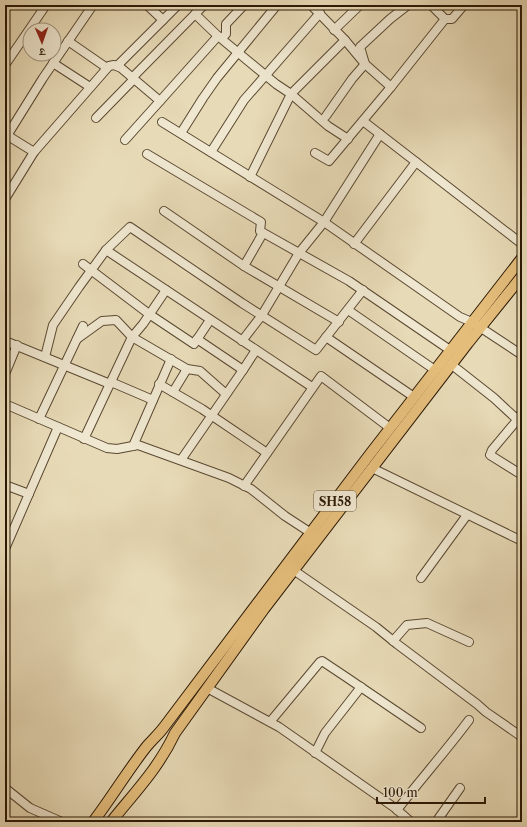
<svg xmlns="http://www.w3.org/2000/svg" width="527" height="827" viewBox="0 0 527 827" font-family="'Libre Caslon Text','Noto Serif Devanagari',serif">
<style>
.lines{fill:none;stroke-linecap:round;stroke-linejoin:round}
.minor-casing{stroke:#5a4831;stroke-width:10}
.major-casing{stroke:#2b1805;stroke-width:12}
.minor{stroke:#efe7d0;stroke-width:8}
.major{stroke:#e4bd7b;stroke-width:10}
.labels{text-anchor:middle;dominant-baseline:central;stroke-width:3.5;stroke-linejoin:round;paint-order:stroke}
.shield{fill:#efe7d0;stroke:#665642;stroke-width:1}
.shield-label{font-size:12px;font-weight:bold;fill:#2b1805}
</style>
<rect width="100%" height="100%" fill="#e7dab6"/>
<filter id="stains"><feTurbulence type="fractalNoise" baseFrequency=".005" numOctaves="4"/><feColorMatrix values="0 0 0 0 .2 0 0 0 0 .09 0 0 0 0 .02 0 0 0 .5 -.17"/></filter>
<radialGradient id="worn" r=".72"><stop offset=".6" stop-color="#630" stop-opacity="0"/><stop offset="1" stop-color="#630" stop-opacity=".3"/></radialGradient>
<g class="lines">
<defs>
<g id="minor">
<polyline points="147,5 163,20"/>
<polyline points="311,5 345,40 365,64 391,87"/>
<polyline points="5,6 5,5"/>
<polyline points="195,14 218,36 276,84 291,94 328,126 348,139"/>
<polyline points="445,19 452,19 464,5"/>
<polyline points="334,30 360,5"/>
<polyline points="68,41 107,68"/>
<polyline points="53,63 90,87"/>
<polyline points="5,65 46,5"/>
<polyline points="117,66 178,5"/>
<polyline points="132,78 204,5"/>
<polyline points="326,116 352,79 365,64 360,47 390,19 408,5"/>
<polyline points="96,118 134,79"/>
<polyline points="363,121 522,244"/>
<polyline points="162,122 324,222 460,317 472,322 522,355"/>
<polyline points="181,133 203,98 217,78 277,5"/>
<polyline points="5,134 34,152"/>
<polyline points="5,139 43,78 93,5"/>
<polyline points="125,140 160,101"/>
<polyline points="211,152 244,100 320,13"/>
<polyline points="315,153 329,161 391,87 445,19 431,5"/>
<polyline points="147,154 261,222 260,231 349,281 450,350"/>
<polyline points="250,177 291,94 345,40"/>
<polyline points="5,199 34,152 109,66 114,65 121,68 160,101 218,36 222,38 226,34 226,24 244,5"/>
<polyline points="164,211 244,266 339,322"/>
<polyline points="5,221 5,223"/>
<polyline points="354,244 416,162"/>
<polyline points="106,250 312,387"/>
<polyline points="83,264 149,314 194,344 210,320"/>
<polyline points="244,266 263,233"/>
<polyline points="348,310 435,370"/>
<polyline points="326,337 414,397"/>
<polyline points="77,339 102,321 116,320 132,337 187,369 173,392"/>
<polyline points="197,339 243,370 256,350"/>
<polyline points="5,341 110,384"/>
<polyline points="242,341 262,315 299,253 324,222 380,134"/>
<polyline points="45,357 53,325 79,287 106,250 130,227 242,303 316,350 363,290"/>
<polyline points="452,365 494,398 522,424"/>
<polyline points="187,369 200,371 226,394"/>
<polyline points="5,374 17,345"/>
<polyline points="111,382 153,400"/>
<polyline points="159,384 202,409 267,453"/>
<polyline points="5,404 107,448 117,449 138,445 229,478 251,489 285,516 311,533"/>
<polyline points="522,412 518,419 492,450 490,455 522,475"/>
<polyline points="39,419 83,326"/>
<polyline points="84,439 132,337 143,324 166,290"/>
<polyline points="133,446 171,359"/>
<polyline points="181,460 243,370"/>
<polyline points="372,468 522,541"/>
<polyline points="5,485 29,494"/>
<polyline points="244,486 321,376 390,428"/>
<polyline points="5,549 58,427"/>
<polyline points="289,567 376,627 397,644 477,704 486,712 522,737"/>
<polyline points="421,578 467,515"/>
<polyline points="393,641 407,625 427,623 469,642"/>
<polyline points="207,688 279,727 395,808 411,822"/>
<polyline points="270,722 320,662 322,661 346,677 421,728"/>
<polyline points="315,753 325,733 361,687"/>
<polyline points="5,788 30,808 62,822"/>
<path d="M397,810C420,780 446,751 469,720"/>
<polyline points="436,822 460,788"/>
</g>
<g id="major">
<path d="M93,822C112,797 128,770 147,746C153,739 159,734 164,727L370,454L522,258"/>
<path d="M111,822C135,792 158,769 175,733L264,609L468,343L522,276"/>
</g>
</defs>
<!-- minor casing -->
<use href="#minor" class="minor-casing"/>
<!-- major casing -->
<use href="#major" class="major-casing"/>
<!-- minor -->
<use href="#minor" class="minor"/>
<!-- major -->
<use href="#major" class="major"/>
</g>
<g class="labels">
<!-- shield labels -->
<rect class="shield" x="314" y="491" width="42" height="20" rx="3"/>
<g class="shield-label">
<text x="335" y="501">SH58</text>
</g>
</g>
<!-- margin -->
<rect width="527" height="827" fill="none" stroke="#e7dab6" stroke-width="20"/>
<rect x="6" y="6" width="515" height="815" fill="none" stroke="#2b1805" stroke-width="2"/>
<rect x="10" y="10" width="507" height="807" fill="none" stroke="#2b1805"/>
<!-- north arrow -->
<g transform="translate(42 42) rotate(178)"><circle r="19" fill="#efe7d0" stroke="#a1947f"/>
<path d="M0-3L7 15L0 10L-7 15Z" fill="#8f2418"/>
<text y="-6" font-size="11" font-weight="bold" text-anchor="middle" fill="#2b1805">उ</text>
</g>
<!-- scale -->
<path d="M377 797v6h108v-6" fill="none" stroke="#2b1805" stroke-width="2"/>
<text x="383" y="797" font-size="12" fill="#2b1805" stroke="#efe7d0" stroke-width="3" paint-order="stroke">100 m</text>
<rect width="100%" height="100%" filter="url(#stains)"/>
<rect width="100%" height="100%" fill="url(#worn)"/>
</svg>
